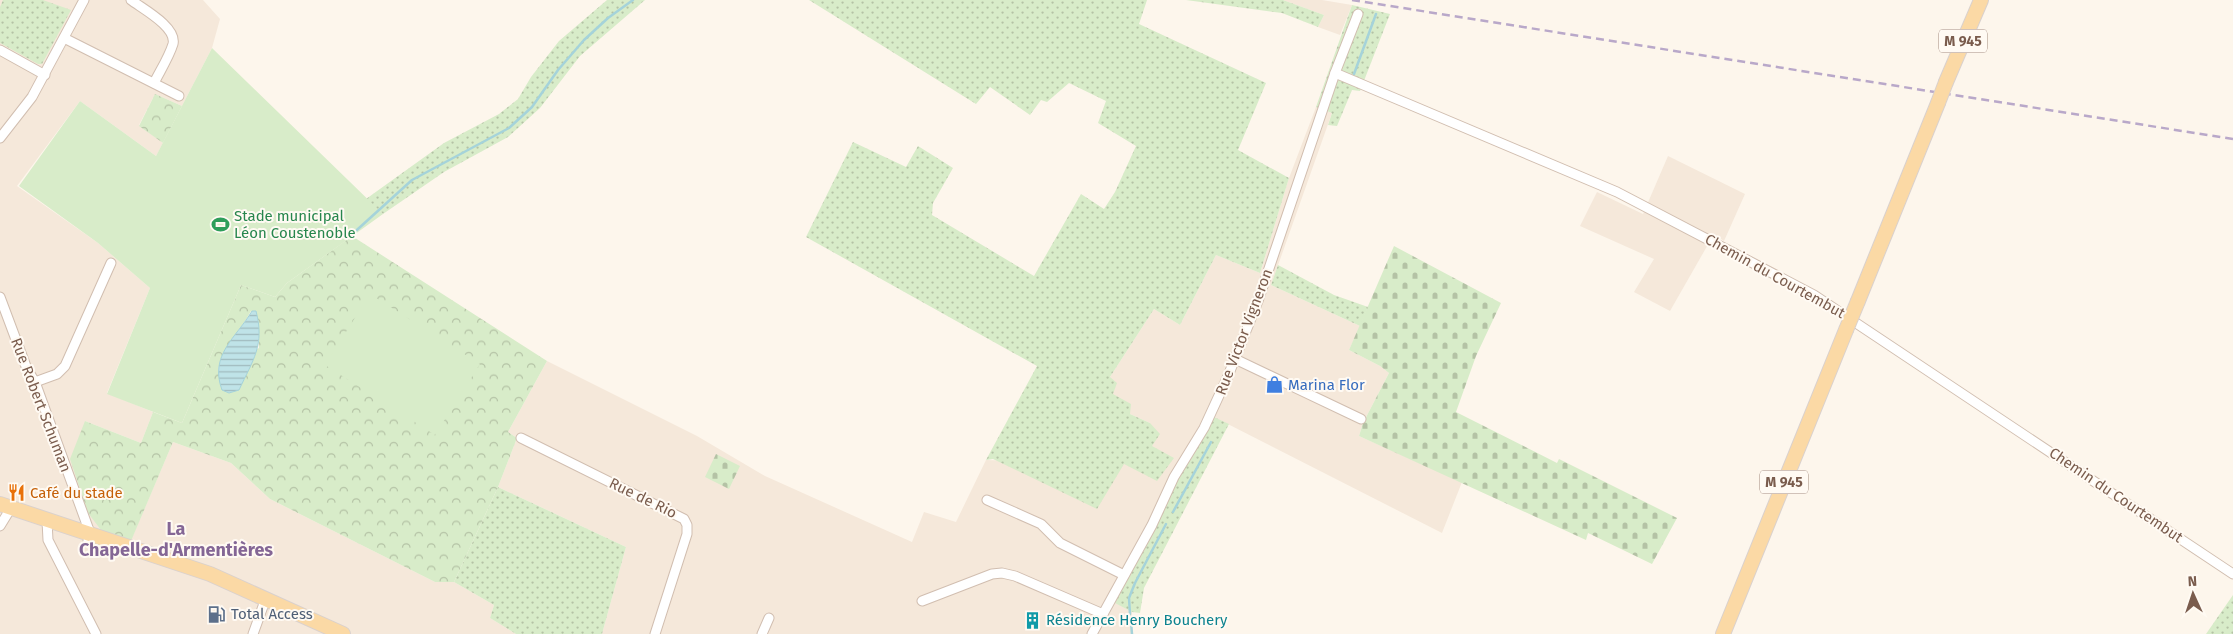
<svg xmlns="http://www.w3.org/2000/svg" width="2233" height="634" viewBox="0 0 2233 634" font-family="'Fira Sans',sans-serif">
<style>
.residential{fill:#f5e8da}
.grass{fill:url(#grass-dots)}
.forest{fill:url(#forest-crowns);fill-rule:evenodd}
.cemetery{fill:url(#cemetery-stones)}
.pitch{fill:#d8ecc9}
.water{fill:url(#water-rules);stroke:#a5d3da}
.lines{fill:none;stroke-linecap:round;stroke-linejoin:round}
.stream{stroke:#a5d3da;stroke-width:2.5}
.minor-casing{stroke:#d1beb0;stroke-width:11}
.primary-casing{stroke:#dad1cd;stroke-width:16}
.minor{stroke:#fff;stroke-width:9}
.primary{stroke:#fbd9a5;stroke-width:14}
.rail{stroke:#b9a8c9;stroke-width:2.5;stroke-dasharray:8 5;stroke-linecap:butt}
.primary-bridge-casing{stroke:#dad1cd;stroke-width:16;stroke-linecap:butt}
.primary-bridge{stroke:#fbd9a5;stroke-width:14}
.labels{text-anchor:middle;dominant-baseline:central;stroke-width:4;stroke-linejoin:round;paint-order:stroke}
.shield{fill:#fffaf3;stroke:#a28b7f;stroke-width:1}
.shield-label{font-size:14px;font-weight:bold;fill:#7a5c4d}
.leisure-label{font-size:15px;fill:#27864d;stroke:#fffaf3;text-anchor:start}
.street-label{font-size:15px;fill:#7a5c4d;stroke:#fffaf3}
.shop-label{font-size:15px;fill:#366cbe;stroke:#fffaf3;text-anchor:start}
.food-label{font-size:15px;fill:#c56008;stroke:#fffaf3;text-anchor:start}
.service-label{font-size:15px;fill:#4e5e75;stroke:#fffaf3;text-anchor:start}
.culture-label{font-size:15px;fill:#0d838f;stroke:#fffaf3;text-anchor:start}
.quarter-label{font-size:18px;font-weight:bold;fill:#846695;stroke:#fffaf3}
</style>
<defs>
<pattern id="grass-dots" width="8" height="8" patternUnits="userSpaceOnUse" patternTransform="scale(1.25)"><rect width="8" height="8" fill="#d8ecc9"/><path d="M2 2h.1M6 6h.1" fill="none" stroke="#b4c2a5" stroke-width="1.8" stroke-linecap="round"/></pattern>
<pattern id="forest-crowns" width="20" height="18" patternUnits="userSpaceOnUse" patternTransform="scale(1.25)"><rect width="20" height="18" fill="#d8ecc9"/><path d="M2 6a3 3 0 1 1 6 0M12 15a3 3 0 1 1 6 0" fill="none" stroke="#b4c2a5"/></pattern>
<pattern id="cemetery-stones" width="16" height="16" patternUnits="userSpaceOnUse" patternTransform="scale(1.25)"><rect width="16" height="16" fill="#d8ecc9"/><path d="M2 7V4a2 2 0 0 1 4 0v3zM10 15v-3a2 2 0 0 1 4 0v3z" fill="#b4c2a5"/></pattern>
<pattern id="water-rules" width="6" height="5" patternUnits="userSpaceOnUse" patternTransform="scale(1.25)"><rect width="6" height="5" fill="#bfe3e8"/><path d="M0 2.5h6" fill="none" stroke="#a0bbbe"/></pattern>
</defs>
<rect width="100%" height="100%" fill="#fdf6ec"/>
<!-- residential -->
<g class="residential">
<polygon points="0,0 203,0 220,19 212,48 182,106 155,94 139,125 163,143 156,156 80,101 17,186 98,243 150,288 107,393 153,412 141,443 85,421 131,540 173,442 231,463 270,499 435,582 454,582 494,605 490,618 516,634 0,634"/>
<polygon points="1283,0 1322,0 1352,5 1340,35 1318,27 1324,15"/>
<polygon points="1316,107 1332,113 1271,285 1360,326 1349,350 1380,366 1389,373 1363,423 1359,436 1462,482 1442,533 1214,417 1169,491 1116,603 1132,612 1132,634 602,634 626,547 498,487 517,438 508,432 547,361 697,436 765,476 912,542 924,512 956,522 986,460 1124,464 1152,446 1150,423 1130,414 1112,394 1110,377 1154,309 1180,325 1216,255 1260,273 1289,178"/>
<polygon points="1668,156 1745,194 1724,241 1714,234 1670,311 1634,292 1654,259 1580,226 1597,192 1643,214"/>
</g>
<!-- grass -->
<g class="grass">
<polygon points="3,0 43,0 71,10 42,64 38,64 0,43 0,7"/>
<polygon points="607,0 645,0 580,56 540,108 508,137 444,172 383,214 366,199 444,143 499,114 518,99 531,77 559,41"/>
<polygon points="809,0 1147,0 1139,24 1266,83 1238,150 1289,178 1260,273 1216,255 1180,325 1154,309 1110,377 1117,383 1113,394 1131,404 1130,414 1150,423 1160,434 1152,446 1174,458 1157,481 1124,464 1097,509 993,459 986,460 1037,366 806,237 853,142 906,167 918,146 953,168 933,203 932,215 1034,276 1081,194 1104,209 1115,192 1136,146 1098,123 1106,101 1069,83 1047,102 1041,100 1030,115 990,87 976,104"/>
<polygon points="1186,0 1283,0 1324,15 1318,27 1282,13"/>
<polygon points="1352,5 1390,14 1360,91 1352,90 1337,126 1328,125 1332,113 1316,107"/>
<polygon points="1278,265 1334,295 1368,307 1360,326 1271,285"/>
<polygon points="1214,417 1229,424 1144,588 1140,613 1132,612 1115,603 1169,491"/>
<polygon points="498,487 626,547 602,634 516,634 490,618 494,605 454,582"/>
<polygon points="2233,595 2233,634 2206,634"/>
</g>
<!-- forest -->
<g class="forest">
<polygon points="155,94 182,106 163,143 139,126"/>
<path d="M352,236L547,361L508,432L517,438L498,487L454,582H435L270,499L231,463L173,442L131,541L101,530L88,513L70,459L85,421L141,443L153,412L182,423L241,285L275,297L287,283ZM251,311L258,319L259,348L218,372C221,347 240,332 251,311Z"/>
</g>
<!-- cemetery -->
<g class="cemetery">
<polygon points="1394,246 1501,303 1476,356 1456,412 1557,463 1559,459 1677,518 1652,564 1588,533 1586,540 1359,436 1363,423 1389,373 1380,366 1349,350"/>
<polygon points="716,454 740,466 729,489 705,477"/>
</g>
<!-- pitch -->
<g class="pitch">
<polygon points="212,48 383,214 287,283 275,297 241,285 182,423 107,394 150,288 98,243 19,186 80,101 156,156"/>
<polygon points="370,294 480,364 435,435 325,365"/>
</g>
<!-- water -->
<path class="water" d="M252,311H256C265,345 253,360 239,390L229,393L222,390C209,355 236,338 252,311Z"/>
<g class="lines">
<!-- stream -->
<g class="stream">
<polyline points="1354,74 1376,14"/>
<polyline points="348,238 412,180 509,128 532,107 558,70 584,40 608,18 633,0"/>
<polyline points="1173,512 1211,442"/>
<polyline points="1130,614 1129,598 1135,583 1166,524"/>
<polyline points="1131,622 1132,634"/>
</g>
<defs>
<g id="minor">
<path d="M131,0C143,9 177,27 173,44C169,57 160,71 154,83"/>
<polyline points="64,38 179,96"/>
<polyline points="0,50 45,75"/>
<polyline points="1335,73 1617,192 1814,295 2233,574"/>
<polyline points="0,138 32,97 84,0"/>
<polyline points="0,297 27,369 35,382 90,533 88,541"/>
<polyline points="1235,359 1361,419"/>
<polyline points="35,382 57,374 65,366 111,263"/>
<polyline points="521,438 684,519 687,525 687,534 655,634"/>
<polyline points="987,500 1041,524 1060,543 1124,575"/>
<polyline points="47,521 48,540 96,634"/>
<polyline points="0,526 11,508"/>
<polyline points="922,601 992,574 1002,573 1015,576 1103,614"/>
<polyline points="253,634 266,598"/>
<polyline points="762,634 769,618"/>
<polyline points="1092,634 1152,525 1174,477 1204,428 1228,376 1258,301 1335,73 1358,14"/>
</g>
<g id="primary">
<polyline points="1946,82 1981,0"/>
<polyline points="1858,301 1938,103"/>
<polyline points="0,504 210,574 343,634"/>
<polyline points="1723,634 1846,330"/>
</g>
</defs>
<!-- minor casing -->
<use href="#minor" class="minor-casing"/>
<!-- primary casing -->
<use href="#primary" class="primary-casing"/>
<!-- minor -->
<use href="#minor" class="minor"/>
<!-- primary -->
<use href="#primary" class="primary"/>
<!-- rail -->
<polyline class="rail" points="1352,0 2233,139"/>
<defs>
<g id="primary-bridge">
<polyline points="1938,103 1946,82"/>
<polyline points="1846,330 1858,301"/>
</g>
</defs>
<!-- primary-bridge casing -->
<use href="#primary-bridge" class="primary-bridge-casing"/>
<!-- primary-bridge -->
<use href="#primary-bridge" class="primary-bridge"/>
</g>
<!-- icons -->
<defs>
<symbol id="stadium-bare" viewBox="-9 -9 18 18"><path d="M0-5a6.5 5 0 1 0 0 10a6.5 5 0 1 0 0-10ZM-3.5-1.8h7v3.6h-7Z" fill="#2e9e5b" stroke="#fffaf3" stroke-width="2.5" paint-order="stroke"/></symbol>
<symbol id="shop-bare" viewBox="-9 -9 18 18"><path d="M-5-2.5h2.3a2.7 3.5 0 0 1 5.4 0H5L5.5 6h-11ZM-1.5-2.5h3a1.5 2.3 0 0 0-3 0Z" fill="#3f7fe0" stroke="#fffaf3" stroke-width="2.5" paint-order="stroke"/></symbol>
<symbol id="restaurant-bare" viewBox="-9 -9 18 18"><path d="M-5-6h1v4h1v-4h1v4h1v-4h1v5L-1.5 .5V6h-2V.5L-5-1ZM5-6V6H3V1.5H1.5Q1.5-4 5-6Z" fill="#e8710a" stroke="#fffaf3" stroke-width="2.5" paint-order="stroke"/></symbol>
<symbol id="fuel-bare" viewBox="-9 -9 18 18"><path d="M-5.5-6h7V0h2V4h1.3V-2.5L3-4.5l.8-.8L6-3V5H2.5V1h-1V6h-7ZM-4.2-4.7v3.2H.2V-4.7Z" fill="#5c6f8a" stroke="#fffaf3" stroke-width="2.5" paint-order="stroke"/></symbol>
<symbol id="building-bare" viewBox="-9 -9 18 18"><path d="M-4-6H4V6H1V3H-1V6H-4ZM-2.5-4.3h1.7v1.8h-1.7ZM.8-4.3h1.7v1.8H.8ZM-2.5-1h1.7V.8h-1.7ZM.8-1h1.7V.8H.8Z" fill="#0f9aa8" stroke="#fffaf3" stroke-width="2.5" paint-order="stroke"/></symbol>
</defs>
<g fill-rule="evenodd">
<use href="#stadium-bare" x="208" y="212" width="25" height="25"/>
<use href="#shop-bare" x="1262" y="372" width="25" height="25"/>
<use href="#restaurant-bare" x="4" y="480" width="25" height="25"/>
<use href="#fuel-bare" x="204" y="602" width="25" height="25"/>
<use href="#building-bare" x="1020" y="608" width="25" height="25"/>
</g>
<g class="labels">
<!-- shield labels -->
<g class="shield">
<rect x="1939" y="29.5" width="48" height="23" rx="4"/>
<rect x="1760" y="470.5" width="48" height="23" rx="4"/>
</g>
<g class="shield-label">
<text x="1963" y="41">M 945</text>
<text x="1784" y="482">M 945</text>
</g>
<!-- leisure labels -->
<g class="leisure-label">
<text x="234" y="216">Stade municipal<tspan x="234" dy="17">Léon Coustenoble</tspan></text>
</g>
<!-- street labels -->
<g class="street-label">
<text transform="translate(1775 276) rotate(29)">Chemin du Courtembut</text>
<text transform="translate(1244 332) rotate(-69)">Rue Victor Vigneron</text>
<text transform="translate(41 405) rotate(69)">Rue Robert Schuman</text>
<text transform="translate(2116 495) rotate(34)">Chemin du Courtembut</text>
<text transform="translate(643 498) rotate(26)">Rue de Rio</text>
</g>
<!-- shop labels -->
<g class="shop-label">
<text x="1288" y="385">Marina Flor</text>
</g>
<!-- food labels -->
<g class="food-label">
<text x="30" y="493">Café du stade</text>
</g>
<!-- service labels -->
<g class="service-label">
<text x="231" y="614">Total Access</text>
</g>
<!-- culture labels -->
<g class="culture-label">
<text x="1046" y="620">Résidence Henry Bouchery</text>
</g>
<!-- quarter labels -->
<g class="quarter-label">
<text x="176" y="529">La<tspan x="176" dy="21">Chapelle-d'Armentières</tspan></text>
</g>
</g>
<!-- north arrow -->
<g transform="translate(2193 594) rotate(357)" stroke="#fffaf3" stroke-width="4" paint-order="stroke">
<path d="M0-4L9 19L0 12L-9 19Z" fill="#7a5c4d"/>
<text y="-8" font-size="14" font-weight="bold" text-anchor="middle" fill="#7a5c4d">N</text>
</g>
</svg>
